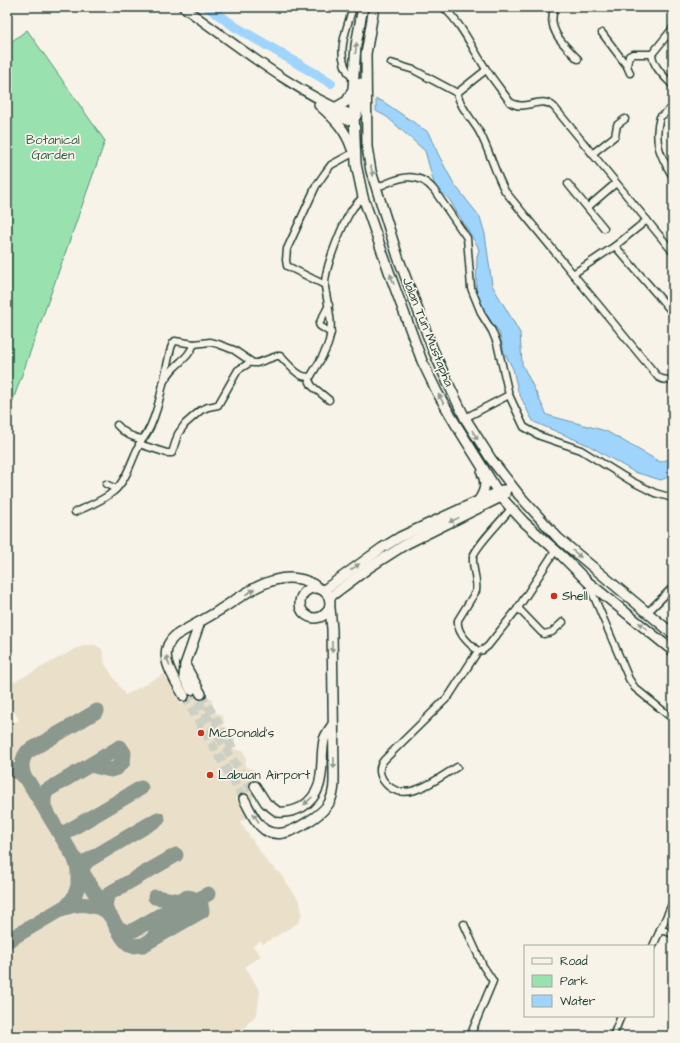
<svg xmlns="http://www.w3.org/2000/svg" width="680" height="1043" viewBox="0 0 680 1043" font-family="'Architects Daughter',sans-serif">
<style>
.built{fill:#eae0ca}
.green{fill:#99e2b0;stroke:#5c9072}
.water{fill:#9fd4fd;stroke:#6c98ad}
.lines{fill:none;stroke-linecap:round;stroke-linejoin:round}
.river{stroke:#9fd4fd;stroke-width:10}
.taxiway{stroke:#8b988e;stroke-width:15}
.primary-tunnel{stroke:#cccfc4;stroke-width:9;stroke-dasharray:9 4.5;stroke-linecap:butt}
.street-casing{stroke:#1f3d34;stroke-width:9}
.secondary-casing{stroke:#1f3d34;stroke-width:11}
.primary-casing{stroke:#1f3d34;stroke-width:12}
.street{stroke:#f7f3e8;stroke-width:6}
.secondary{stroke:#f7f3e8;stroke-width:8}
.primary{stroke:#f7f3e8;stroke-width:9}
.oneway{fill:#8b988e}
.poi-dot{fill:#c8321e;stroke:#f7f3e8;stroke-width:1.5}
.labels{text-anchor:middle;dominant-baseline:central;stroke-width:3.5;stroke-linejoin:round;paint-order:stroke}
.park-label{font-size:13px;fill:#375e4d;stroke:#f7f3e8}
.street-label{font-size:13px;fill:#1f3d34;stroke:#f7f3e8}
.poi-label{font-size:13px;fill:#1f3d34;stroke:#f7f3e8;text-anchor:start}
</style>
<rect width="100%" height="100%" fill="#f7f3e8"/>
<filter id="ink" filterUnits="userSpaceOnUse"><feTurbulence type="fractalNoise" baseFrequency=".025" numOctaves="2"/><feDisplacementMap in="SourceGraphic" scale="8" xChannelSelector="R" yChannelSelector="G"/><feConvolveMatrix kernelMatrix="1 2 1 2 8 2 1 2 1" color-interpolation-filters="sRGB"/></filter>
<g filter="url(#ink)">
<!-- built -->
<polygon class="built" points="86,645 95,645 101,648 103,652 105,664 125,695 164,674 182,705 186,689 208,696 212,700 213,712 220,714 223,717 224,723 223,730 229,731 234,736 235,740 234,749 243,751 246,757 245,767 253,769 257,773 257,786 255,786 253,800 236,798 247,818 240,822 268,863 280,873 300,902 302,914 298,923 263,944 260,941 253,946 261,956 245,966 260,991 257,1014 236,1036 7,1036 7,719 15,722 19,720 7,700 7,686 75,649"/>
<!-- green -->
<polygon class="green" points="27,30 105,141 7,417 7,45"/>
<!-- water -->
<polygon class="water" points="376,99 382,101 428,132 439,156 454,184 480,217 485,234 492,285 520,333 522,364 547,415 606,431 660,462 673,458 673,475 661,480 634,472 588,445 534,422 530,416 518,391 513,369 504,352 499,332 482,310 476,292 477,256 479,250 477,245 449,199 435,187 425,151 387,117 376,111"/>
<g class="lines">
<!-- river -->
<polyline class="river" points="208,7 234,26 331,83"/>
<!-- taxiway -->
<g class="taxiway">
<polyline points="7,769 18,772 28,781 75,859 78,869 78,886 74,897 68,905 7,941"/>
<path d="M24,776C21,767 21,760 27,752L97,711"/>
<polyline points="44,807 44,799 46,791 120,747 124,753 123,762 117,767 117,768 111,770 90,765"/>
<path d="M158,819L87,861L81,870L106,911C105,903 105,899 110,893L176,855"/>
<polyline points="61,835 141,788"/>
<path d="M65,908C74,904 82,903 92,906C97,907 103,908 107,912C117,922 119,939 132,946L143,945L202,911L201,905C195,898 188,894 180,901L155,897"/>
<polyline points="116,927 127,932 134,930 169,910"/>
<path d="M155,934C163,930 165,925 168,917L208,894"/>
</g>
<!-- primary-tunnel -->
<g class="primary-tunnel">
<polyline points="191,690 254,795"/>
<polyline points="201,694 233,749"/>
<polyline points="184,696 244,799"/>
</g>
<defs>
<g id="street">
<path d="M353,7C346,32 333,56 353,79"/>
<path d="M443,7C462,24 472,48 486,69C493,80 502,91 510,102C525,113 540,94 554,107L673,252"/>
<path d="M555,7C545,29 564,45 578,59"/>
<path d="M673,28L652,54C653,67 665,77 673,86"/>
<polyline points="602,33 627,66"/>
<polyline points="391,63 414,70 457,93"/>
<path d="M486,70L457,93C460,108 473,120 480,133C490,152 495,173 505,191L573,274L615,246L647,220"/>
<polyline points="630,73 627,66 629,56 633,54 652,54"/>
<path d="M673,107L660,117C653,141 660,156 673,177"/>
<polyline points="592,154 615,136 617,125 625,119"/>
<polyline points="568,184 604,228"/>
<path d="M376,188C397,178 417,169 434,190L467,238L471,288L482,315L492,331L497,343L509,395L524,427L540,436L581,450L631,481L655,493L673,498"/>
<polyline points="588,207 616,183"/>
<polyline points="615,246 673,313"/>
<polyline points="573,274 658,377 662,379 673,381"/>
<polyline points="325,285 287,266 286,260 287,249 316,186 325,173 331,165 353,153"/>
<polyline points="329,305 319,324 320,326 331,333"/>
<polyline points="308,378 312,386 329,400"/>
<path d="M164,381C167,377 170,372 174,368C183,359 189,356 194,344"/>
<polyline points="465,418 509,395"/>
<path d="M117,425C123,432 132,438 143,439C159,418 164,375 171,348L173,343L175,341L194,344L210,342L218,344L234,350L253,363H257L277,356H280C288,363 300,381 311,376C317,365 326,353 329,341C334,322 327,304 325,286C324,269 343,222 353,208C356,204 360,200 363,197"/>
<polyline points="139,444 167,453 172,453 178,434 185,424 201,410 208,407 218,405 238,370 251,362"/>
<polyline points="106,484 116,489"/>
<path d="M75,512C88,506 103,501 114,491C128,479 132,457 141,442"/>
<polyline points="589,585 629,679 635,688 673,719"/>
<polyline points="518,608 541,632 544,634 552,632 563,622"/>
<polyline points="647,613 673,587"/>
<path d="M478,651C469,644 456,632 458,620L476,591C478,580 472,569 473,557C475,547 501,521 509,511"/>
<path d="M457,767C437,779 402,808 383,780C379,773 378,767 384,760L449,696L478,651L483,650L488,646L518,608L555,551"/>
<polyline points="464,924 483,966 493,981 470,1036"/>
<polyline points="660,929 673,934"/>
<polyline points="653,946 673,902"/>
<polyline points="613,1036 621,1016"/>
</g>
<g id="secondary">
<path d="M183,7C238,46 291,90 353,115"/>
<polyline points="328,111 346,120 354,122"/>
</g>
<g id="primary">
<polyline points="363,7 356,45 353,89 356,164 363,197 392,280 422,361 437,392 455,423 501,497 524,522 562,556 588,582 673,651"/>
<polyline points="374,7 366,54 367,147 371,171 398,257 433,350 448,383 465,418 491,459 519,495 558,538 673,634"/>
<path d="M319,105C334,118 346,130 352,149"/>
<polyline points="335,108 347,101 352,91"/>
<polyline points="356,116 359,107 361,83"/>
<path d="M479,500C485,491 487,483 482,473"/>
<circle cx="315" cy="603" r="15"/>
<polyline points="324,590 382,548 400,537 502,490 506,490"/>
<polyline points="330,597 370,567 406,544 501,497 505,494"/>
<polyline points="200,622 185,665 201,694"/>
<polyline points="185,665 184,677 191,690"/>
<path d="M184,696C174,678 155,653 175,636C189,627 204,620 218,611C236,600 255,585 275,580C289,576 306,578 317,587"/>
<path d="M255,786L266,803L278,812C287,813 294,811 302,807C328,790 319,765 324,740C325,735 330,729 333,724"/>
<path d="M244,799C250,810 255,823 265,830C270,833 277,834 283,833C296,831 323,814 329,803C335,793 334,780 334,769L332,629L330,608"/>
</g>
</defs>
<!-- street casing -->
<use href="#street" class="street-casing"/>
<!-- secondary casing -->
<use href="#secondary" class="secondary-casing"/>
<!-- primary casing -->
<use href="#primary" class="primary-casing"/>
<!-- street -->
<use href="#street" class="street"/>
<!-- secondary -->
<use href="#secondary" class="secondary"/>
<!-- primary -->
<use href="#primary" class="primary"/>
</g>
<!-- one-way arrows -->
<defs><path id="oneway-solid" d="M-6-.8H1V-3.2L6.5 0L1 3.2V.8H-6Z"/></defs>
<g class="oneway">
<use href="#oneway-solid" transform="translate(356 48) rotate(-84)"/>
<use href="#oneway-solid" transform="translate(372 171) rotate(77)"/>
<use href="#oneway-solid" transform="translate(392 279) rotate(-110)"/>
<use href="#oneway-solid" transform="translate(441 399) rotate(-120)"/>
<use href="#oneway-solid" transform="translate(475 435) rotate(59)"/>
<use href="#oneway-solid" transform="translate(454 520) rotate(154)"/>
<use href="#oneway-solid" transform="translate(577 554) rotate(40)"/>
<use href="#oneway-solid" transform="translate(355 567) rotate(-35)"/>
<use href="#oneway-solid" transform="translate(250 592) rotate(-30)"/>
<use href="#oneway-solid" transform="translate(643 626) rotate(-141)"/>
<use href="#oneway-solid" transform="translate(332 647) rotate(90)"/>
<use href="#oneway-solid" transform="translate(168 661) rotate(-107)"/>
<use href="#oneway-solid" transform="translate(334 763) rotate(89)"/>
<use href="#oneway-solid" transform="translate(308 801) rotate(137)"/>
<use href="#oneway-solid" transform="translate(256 818) rotate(-123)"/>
</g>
</g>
<!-- markers -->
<g class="poi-dot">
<circle cx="554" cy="596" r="4"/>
<circle cx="201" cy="733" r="4"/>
<circle cx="210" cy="775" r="4"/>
</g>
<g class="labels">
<!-- park labels -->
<g class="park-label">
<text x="53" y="140">Botanical<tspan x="53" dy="15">Garden</tspan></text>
</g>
<!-- street labels -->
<g class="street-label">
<text transform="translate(428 332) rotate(68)">Jalan Tun Mustapha</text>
</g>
<!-- poi labels -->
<g class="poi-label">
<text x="562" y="596">Shell</text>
<text x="209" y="733">McDonald's</text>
<text x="218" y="775">Labuan Airport</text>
</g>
</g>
<!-- margin -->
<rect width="680" height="1043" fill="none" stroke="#f7f3e8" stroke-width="24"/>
<rect x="12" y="12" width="656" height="1019" fill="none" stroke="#1f3d34" stroke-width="1.5" filter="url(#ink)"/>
<!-- legend -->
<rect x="524" y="945" width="130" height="72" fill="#f7f3e8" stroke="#a1aaa0"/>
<rect x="532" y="958" width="20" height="6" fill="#f7f3e8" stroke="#a1aaa0"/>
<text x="560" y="965" font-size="12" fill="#1f3d34">Road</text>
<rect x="532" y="975" width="20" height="12" fill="#99e2b0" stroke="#a1aaa0"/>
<text x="560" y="985" font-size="12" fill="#1f3d34">Park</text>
<rect x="532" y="995" width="20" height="12" fill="#9fd4fd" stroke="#a1aaa0"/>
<text x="560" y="1005" font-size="12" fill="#1f3d34">Water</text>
</svg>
